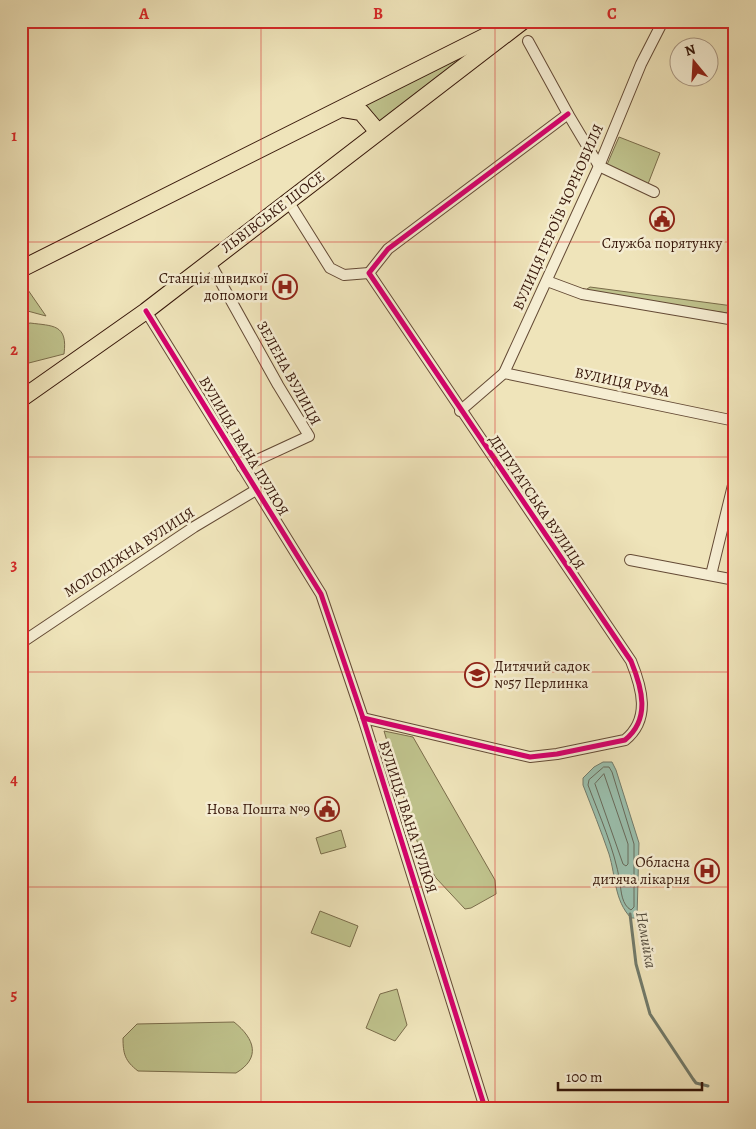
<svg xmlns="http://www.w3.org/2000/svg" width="756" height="1129" viewBox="0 0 756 1129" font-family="Alegreya,serif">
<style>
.green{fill:#bfc28c;stroke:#7a6c4a}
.water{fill:#9abfad;stroke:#727b6b}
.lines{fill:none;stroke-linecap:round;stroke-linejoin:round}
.shore{stroke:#686a5b;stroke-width:1}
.stream{stroke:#727b6b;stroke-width:3}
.minor-casing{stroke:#644a35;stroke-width:12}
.primary-casing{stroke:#361609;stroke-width:18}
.minor{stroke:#f5edd2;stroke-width:10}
.primary{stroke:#efe4ba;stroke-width:16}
.cycleway-casing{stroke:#f5edd2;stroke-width:8}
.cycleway{stroke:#d6006c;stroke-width:5}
.grid{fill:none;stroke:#d62828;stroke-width:1;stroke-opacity:0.55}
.labels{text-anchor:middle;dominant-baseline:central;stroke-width:5;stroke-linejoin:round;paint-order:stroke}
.street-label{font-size:15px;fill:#361609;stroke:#f5edd2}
.poi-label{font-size:15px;fill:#361609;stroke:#f5edd2;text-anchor:end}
.water-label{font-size:16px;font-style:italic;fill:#595142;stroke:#f5edd2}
.neatline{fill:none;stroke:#d62828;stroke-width:2}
.grid-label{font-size:16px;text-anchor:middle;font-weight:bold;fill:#d62828}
</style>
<rect width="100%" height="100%" fill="#efe4ba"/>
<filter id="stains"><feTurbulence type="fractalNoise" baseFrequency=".004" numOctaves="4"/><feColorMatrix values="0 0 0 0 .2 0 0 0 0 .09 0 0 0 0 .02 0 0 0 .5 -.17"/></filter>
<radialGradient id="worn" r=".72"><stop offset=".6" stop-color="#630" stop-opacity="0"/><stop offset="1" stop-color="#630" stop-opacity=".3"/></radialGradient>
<!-- green -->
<g class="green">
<polygon points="516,21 378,132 353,110"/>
<polygon points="619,137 660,153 648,184 606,167"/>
<polygon points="590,287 733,306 735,306 735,314 623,299 589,291 587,289"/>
<polygon points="28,290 46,316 24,310"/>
<path d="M30,323C53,326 68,324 64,354L21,365V326Z"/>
<polygon points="384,731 413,737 495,880 496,894 471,908 465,909 436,878 420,851"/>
<polygon points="341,830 346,847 321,854 316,838"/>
<polygon points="320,911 358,926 350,947 311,933"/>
<polygon points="397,989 407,1025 395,1041 366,1028 380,994"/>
<path d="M234,1022C255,1039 261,1058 236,1073L138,1071C125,1061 123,1054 123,1038L137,1024Z"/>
</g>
<!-- water -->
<path class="water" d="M603,762H612L616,770L639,843L637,918H631C614,900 616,877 609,854C601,831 592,808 583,785V778L594,767Z"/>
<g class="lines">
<!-- shore -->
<g class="shore">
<path d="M604,767H609L612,772L634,844V907L631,910C622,905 621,892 620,882C614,848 600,817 588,785L589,780Z"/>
<polygon points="604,774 628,844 628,864 626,866 623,864 595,784"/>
</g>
<!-- stream -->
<polyline class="stream" points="630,914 636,964 650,1014 693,1079 696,1083 708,1086"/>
<defs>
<g id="minor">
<polyline points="528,41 568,114 599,166 654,192"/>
<polyline points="288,201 330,268 344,275 369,273"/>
<polyline points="209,261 278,385 309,436 242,467"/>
<polyline points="547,281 582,294 735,320"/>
<polyline points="146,311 321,594 363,718 485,1108"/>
<polyline points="504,373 735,421"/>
<polyline points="460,411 504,373 599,166 641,64 663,21"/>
<polyline points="630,560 735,580"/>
<polyline points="711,575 735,477"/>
<polyline points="21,643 194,527 256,490"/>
<path d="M363,718L530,757L557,754L625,740C651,719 642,688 631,661L369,273L388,249L568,114"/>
</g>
<g id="primary">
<polyline points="343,109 361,112 378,132"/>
<polyline points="21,269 500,29"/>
<polyline points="21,399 146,311 523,21"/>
</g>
</defs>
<!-- minor casing -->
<use href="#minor" class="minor-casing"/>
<!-- primary casing -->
<use href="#primary" class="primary-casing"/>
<!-- minor -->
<use href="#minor" class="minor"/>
<!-- primary -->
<use href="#primary" class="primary"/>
<defs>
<g id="cycleway">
<polyline points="146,311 321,594 363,718 485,1108"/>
<path d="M363,718L530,757L557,754L625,740C651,719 642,688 631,661L369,273L388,249L568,114"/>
</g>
</defs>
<!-- cycleway casing -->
<use href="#cycleway" class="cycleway-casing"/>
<!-- cycleway -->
<use href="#cycleway" class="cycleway"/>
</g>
<!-- grid -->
<path class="grid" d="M261,21V1108M495,21V1108M21,242H735M21,457H735M21,672H735M21,887H735"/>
<!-- icons -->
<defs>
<symbol id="civic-ring" viewBox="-11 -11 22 22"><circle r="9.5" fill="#f5edd2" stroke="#8f2418" stroke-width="1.5"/><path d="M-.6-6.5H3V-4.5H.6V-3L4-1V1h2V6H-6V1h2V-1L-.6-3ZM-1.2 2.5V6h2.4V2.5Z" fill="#8f2418"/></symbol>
<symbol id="hospital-ring" viewBox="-11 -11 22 22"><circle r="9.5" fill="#f5edd2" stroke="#8f2418" stroke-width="1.5"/><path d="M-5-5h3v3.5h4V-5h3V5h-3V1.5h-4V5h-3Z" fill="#8f2418"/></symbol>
<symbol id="school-ring" viewBox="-11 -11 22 22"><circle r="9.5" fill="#f5edd2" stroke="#8f2418" stroke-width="1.5"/><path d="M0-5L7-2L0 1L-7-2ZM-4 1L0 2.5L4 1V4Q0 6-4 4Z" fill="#8f2418"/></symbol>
</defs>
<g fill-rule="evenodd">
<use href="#civic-ring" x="648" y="205" width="28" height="28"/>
<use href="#hospital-ring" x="271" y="273" width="28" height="28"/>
<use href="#school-ring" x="463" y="661" width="28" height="28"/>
<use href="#civic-ring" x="313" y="795" width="28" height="28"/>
<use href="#hospital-ring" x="693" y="857" width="28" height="28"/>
</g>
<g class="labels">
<!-- street labels -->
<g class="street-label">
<text transform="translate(273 212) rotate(-37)">ЛЬВІВСЬКЕ ШОСЕ</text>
<text transform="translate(558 217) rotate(-66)">ВУЛИЦЯ ГЕРОЇВ ЧОРНОБИЛЯ</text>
<text transform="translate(289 373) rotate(61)">ЗЕЛЕНА ВУЛИЦЯ</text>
<text transform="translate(622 382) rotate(12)">ВУЛИЦЯ РУФА</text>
<text transform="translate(244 446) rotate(59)">ВУЛИЦЯ ІВАНА ПУЛЮЯ</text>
<text transform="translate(537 502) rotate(56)">ДЕПУТАТСЬКА ВУЛИЦЯ</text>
<text transform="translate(129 552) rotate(-33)">МОЛОДІЖНА ВУЛИЦЯ</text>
<text transform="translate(408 817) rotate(72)">ВУЛИЦЯ ІВАНА ПУЛЮЯ</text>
</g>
<!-- poi labels -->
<g class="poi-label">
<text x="662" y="243" text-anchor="middle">Служба порятунку</text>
<text x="268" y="278">Станція швидкої<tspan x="268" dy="17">допомоги</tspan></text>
<text x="494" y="666" text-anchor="start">Дитячий садок<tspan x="494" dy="17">№57 Перлинка</tspan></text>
<text x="310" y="809">Нова Пошта №9</text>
<text x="690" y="862">Обласна<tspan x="690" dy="17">дитяча лікарня</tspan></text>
</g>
<!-- water labels -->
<g class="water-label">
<text transform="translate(646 940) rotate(80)">Немийка</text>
</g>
</g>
<!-- margin -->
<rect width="756" height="1129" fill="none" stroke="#efe4ba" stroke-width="55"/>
<!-- north arrow -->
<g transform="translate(694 62) rotate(342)"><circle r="24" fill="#f5edd2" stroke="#a99782"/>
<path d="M0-4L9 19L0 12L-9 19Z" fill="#8f2418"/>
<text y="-8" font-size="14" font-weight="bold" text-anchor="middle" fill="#361609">N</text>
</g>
<!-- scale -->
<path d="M558 1082v8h144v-8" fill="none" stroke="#361609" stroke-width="2.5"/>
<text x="566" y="1082" font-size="15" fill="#361609" stroke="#f5edd2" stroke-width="4" paint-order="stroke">100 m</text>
<rect x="28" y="28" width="700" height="1074" class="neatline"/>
<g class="grid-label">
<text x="144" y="19">A</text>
<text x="378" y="19">B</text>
<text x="612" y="19">C</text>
<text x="14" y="141">1</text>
<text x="14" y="355">2</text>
<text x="14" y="570">3</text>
<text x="14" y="785">4</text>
<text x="14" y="1000">5</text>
</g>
<rect width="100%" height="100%" filter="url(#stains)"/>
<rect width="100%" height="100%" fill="url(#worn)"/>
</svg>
